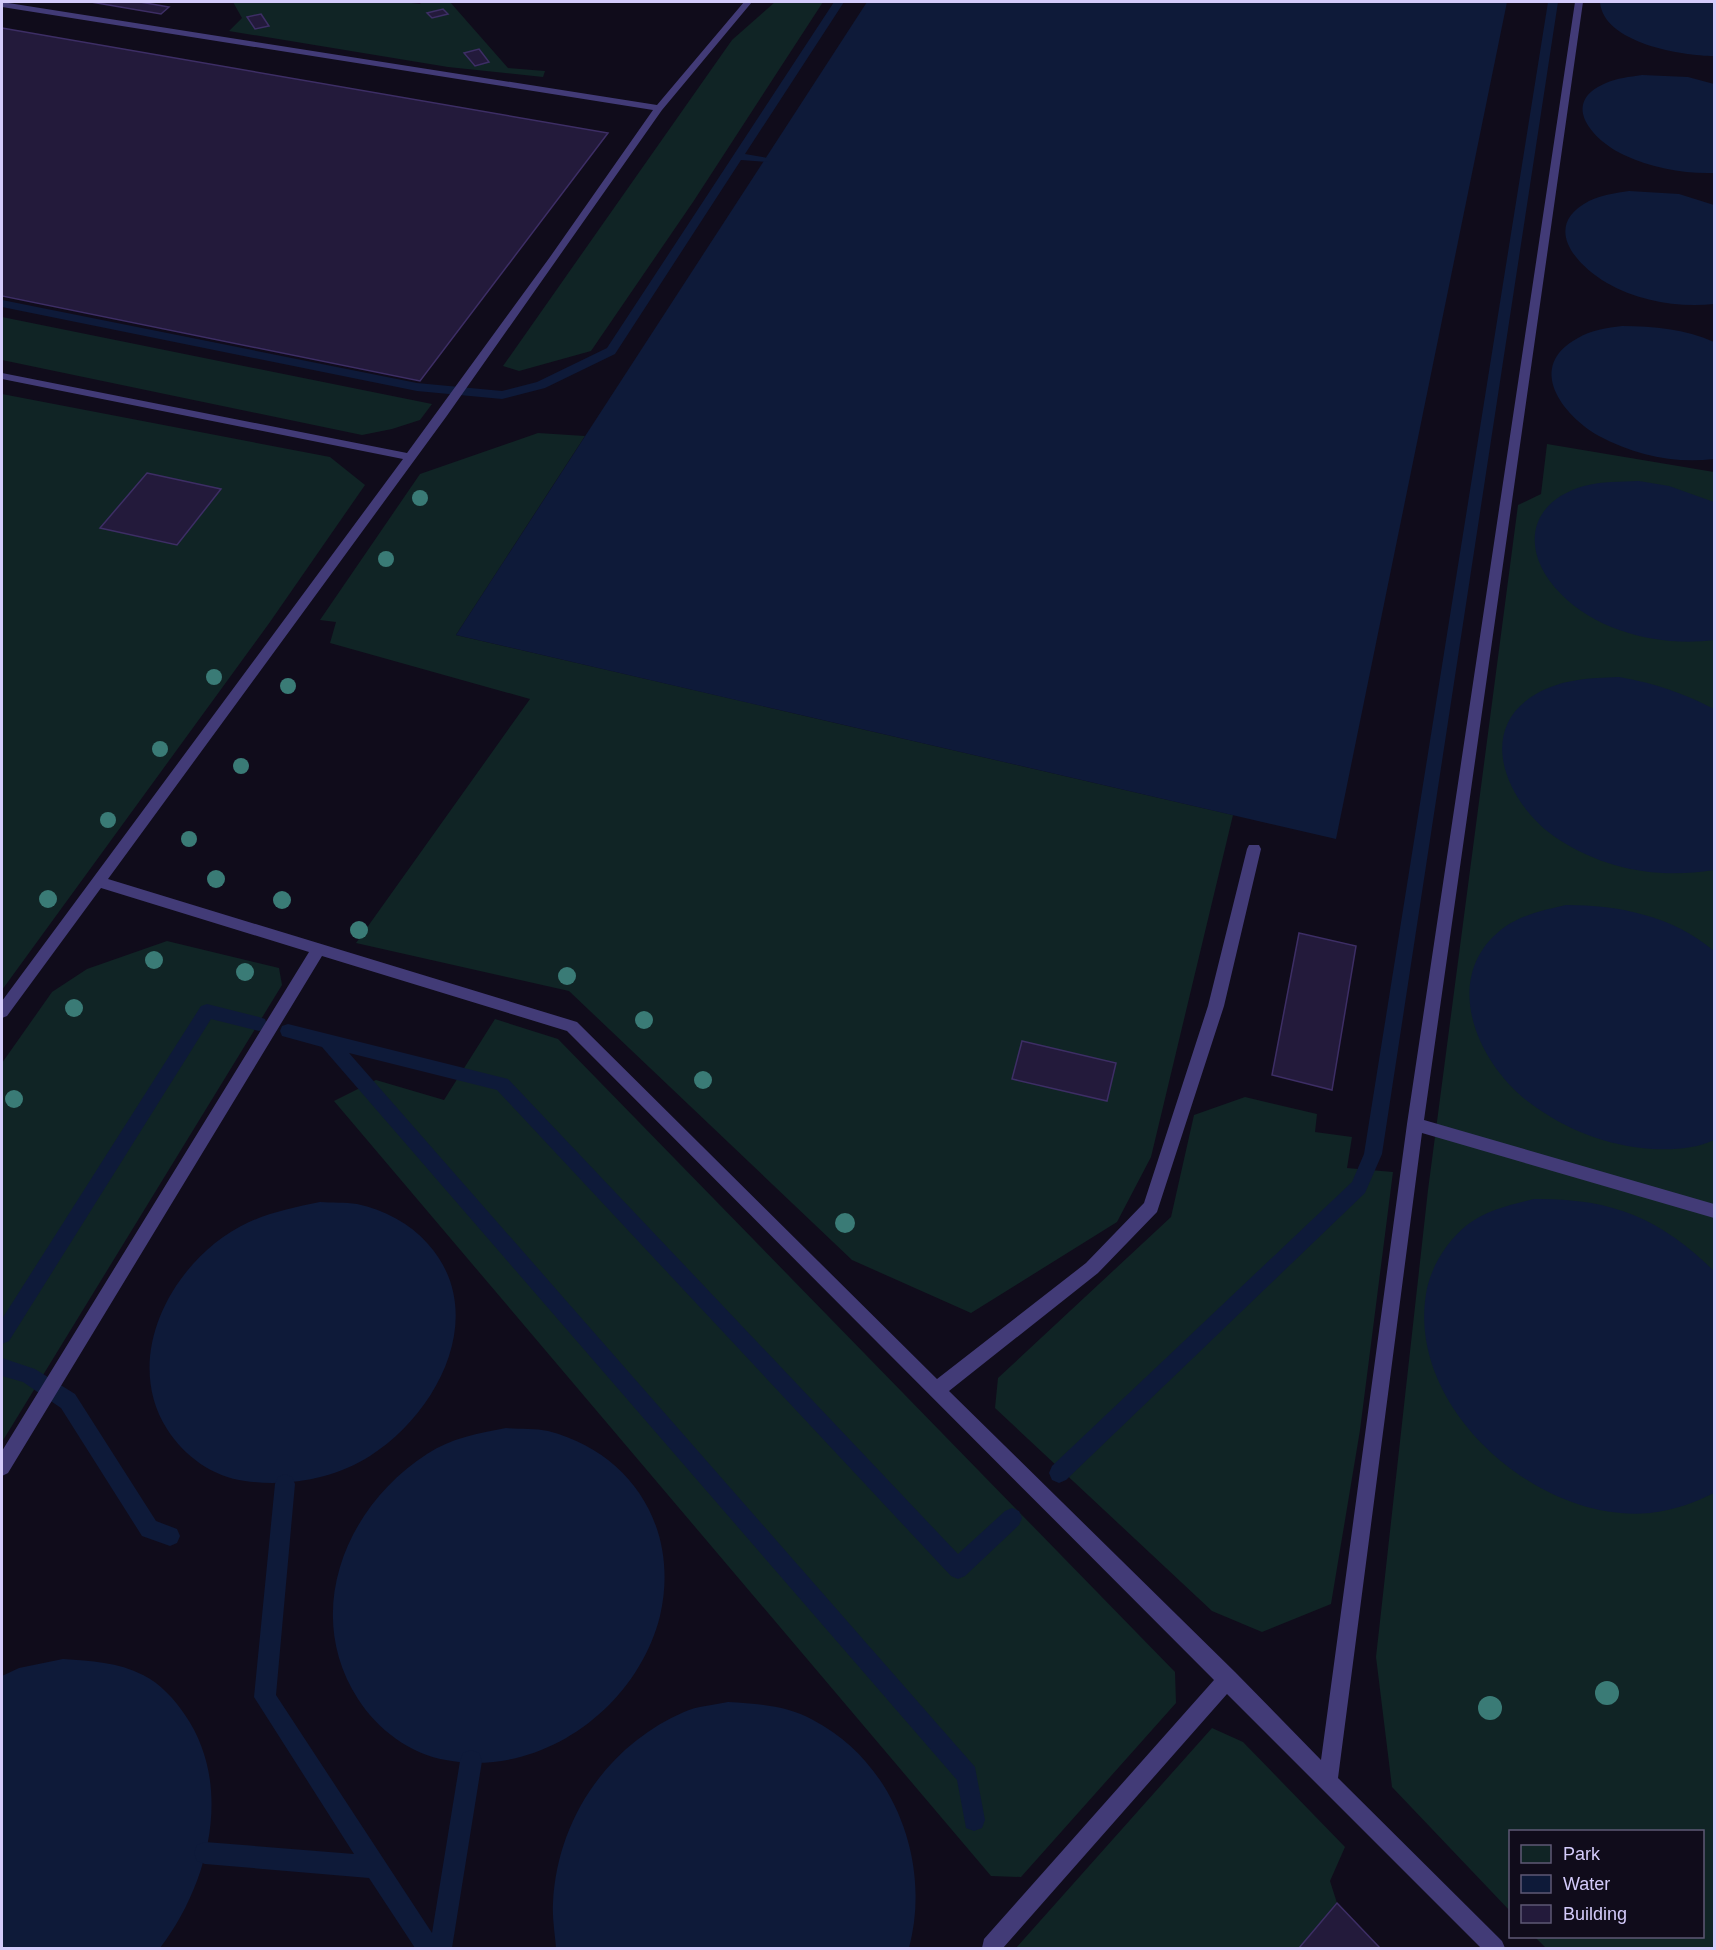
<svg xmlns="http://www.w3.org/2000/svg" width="1716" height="1950" viewBox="0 0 1716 1950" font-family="Helvetica,sans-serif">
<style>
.green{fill:#102425}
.water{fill:#0e1a39}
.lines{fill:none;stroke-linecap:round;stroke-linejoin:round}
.stream{fill:#0e1a39;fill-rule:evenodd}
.building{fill:#231a3b;stroke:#3d2e65;stroke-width:1.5}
.lane{fill:#423b77;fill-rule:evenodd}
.tree{fill:#3a7b76}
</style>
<rect width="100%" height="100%" fill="#100c1b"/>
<!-- green -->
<g class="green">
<polygon points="233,2 403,2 420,4 422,2 450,2 508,68 545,71 543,77 448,67 229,31 242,18"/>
<polygon points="775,2 823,2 693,202 591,351 519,371 503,366 732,40"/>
<polygon points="2,317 432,404 420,420 392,429 362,435 2,360"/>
<polygon points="2,394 330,457 365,485 270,622 2,990"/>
<polygon points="538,433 585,436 456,635 1233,815 1151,1157 1117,1222 971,1313 852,1260 569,991 356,943 530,699 330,643 336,622 320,620 420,474"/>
<polygon points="1547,444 1714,472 1714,1948 1546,1948 1535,1937 1702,1936 1702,1832 1510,1832 1510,1911 1392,1787 1376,1657 1428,1190 1518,505 1541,494"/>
<polygon points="167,941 279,968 282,985 2,1442 2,1063 52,992 87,969"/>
<polygon points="495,1019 558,1039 1175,1672 1176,1703 1021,1877 991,1876 334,1101 376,1080 444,1100"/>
<polygon points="1245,1097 1317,1114 1315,1132 1352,1137 1347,1168 1393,1172 1360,1430 1331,1604 1262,1632 1212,1611 995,1408 998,1378 1171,1217 1194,1115"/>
<polygon points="1212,1728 1243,1742 1345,1847 1330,1881 1337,1903 1299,1948 1016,1948"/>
</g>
<!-- water -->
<g class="water">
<polygon points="867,2 1507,2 1336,839 456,635"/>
<path d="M1600,2H1714V56C1682,56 1603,43 1600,2Z"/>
<path d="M1642,75L1688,77L1714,84V173C1684,174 1652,168 1624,155C1594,141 1558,103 1606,83C1617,78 1629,77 1642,75Z"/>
<path d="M1629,191L1679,194L1714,205V304C1679,308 1638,301 1607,283C1576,265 1541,226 1589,201C1601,195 1616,193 1629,191Z"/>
<path d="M1622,326C1654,326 1685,329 1714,342V459C1675,464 1634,455 1599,436C1562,415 1525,366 1578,338C1591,330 1607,328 1622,326Z"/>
<path d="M1639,481L1669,486L1714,502V640C1663,647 1599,633 1561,594C1521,554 1525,503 1584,486C1602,481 1621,482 1639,481Z"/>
<path d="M1619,677C1654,683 1683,693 1714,709V870C1659,879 1606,870 1558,839C1510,808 1472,731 1536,694C1562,679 1590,678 1619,677Z"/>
<path d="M1566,905C1619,905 1673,916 1714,951V1140C1695,1149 1673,1150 1652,1149C1608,1146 1566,1130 1530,1103C1476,1063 1438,974 1506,926C1524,914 1545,910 1566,905Z"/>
<path d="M1534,1199C1610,1198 1659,1217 1714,1271V1493C1694,1503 1674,1510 1650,1513C1539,1524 1407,1409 1426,1294C1430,1268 1446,1242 1467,1225C1486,1210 1510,1205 1534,1199Z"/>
<path d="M320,1202C332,1203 345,1202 357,1204C384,1210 410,1223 428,1244C490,1313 438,1413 370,1456C334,1479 287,1487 245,1481C213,1477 184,1456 167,1429C120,1355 175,1256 249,1222C272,1212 295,1207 320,1202Z"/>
<path d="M506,1428C520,1429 535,1428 548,1431C633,1453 680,1530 660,1616C637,1708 541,1778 446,1760C410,1754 377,1729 358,1699C302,1612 346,1506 427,1454C451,1438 479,1433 506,1428Z"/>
<path d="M63,1659C91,1661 118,1662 143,1675C160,1683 175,1700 185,1715C234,1786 209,1884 160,1948H2V1676L19,1668Z"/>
<path d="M728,1702C758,1704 786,1705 813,1720C894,1762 932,1862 909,1948H556C555,1934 552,1918 553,1903C557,1819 608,1745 684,1712C697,1706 714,1705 728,1702Z"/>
</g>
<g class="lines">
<!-- stream -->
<g class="stream">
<polygon points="834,2 844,2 745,154 768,158 768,162 741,160 615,354 545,388 502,399 417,391 2,307 2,300 417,383 502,391 537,382 607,348"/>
<polygon points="1548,2 1558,2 1382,1154 1365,1193 1066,1480 1059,1483 1052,1480 1049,1473 1052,1466 1352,1182 1364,1154"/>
<polygon points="207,1004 259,1017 265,1019 267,1024 265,1029 259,1031 211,1019 9,1341 2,1344 2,1319 201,1006"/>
<polygon points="288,1024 508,1079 958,1554 1005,1511 1012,1508 1019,1511 1022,1518 1019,1525 965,1576 958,1579 951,1576 497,1090 349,1053 975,1767 985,1820 982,1828 974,1831 966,1828 957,1780 322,1047 282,1036 280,1031 282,1026"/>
<polygon points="2,1358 35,1369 75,1394 156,1521 177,1529 180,1536 177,1543 170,1546 142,1536 61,1408 23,1382 2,1376"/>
<polygon points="285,1474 292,1477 295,1484 276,1695 432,1933 460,1761 463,1753 471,1750 479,1753 482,1761 452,1948 415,1948 369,1878 205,1864 197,1861 194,1853 197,1845 205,1842 354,1854 254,1697 275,1484 278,1477"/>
</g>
</g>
<!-- building -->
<g class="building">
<polygon points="91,2 140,2 169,7 161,14"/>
<polygon points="443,9 448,14 432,18 427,13"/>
<polygon points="261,14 269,26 255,29 247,17"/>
<polygon points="2,28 608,133 420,381 2,296"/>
<polygon points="479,49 489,62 475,66 464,53"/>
<polygon points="147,473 221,489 177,545 100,528"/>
<polygon points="1299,933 1356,946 1332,1090 1272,1075"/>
<polygon points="1022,1041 1116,1063 1107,1101 1012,1079"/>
<polygon points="1337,1903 1380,1948 1299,1948"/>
</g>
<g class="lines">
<!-- lane -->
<polygon class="lane" points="2,2 657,105 744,2 752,2 662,110 446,417 108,879 577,1022 937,1379 1086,1263 1144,1203 1208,1006 1247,849 1249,845 1259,845 1261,849 1224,1006 1157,1212 1098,1273 949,1391 1235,1672 1321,1760 1407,1124 1575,2 1583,2 1424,1120 1714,1204 1714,1218 1422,1133 1338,1778 1502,1941 1505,1948 1481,1948 1227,1694 1003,1948 982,1948 984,1939 1214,1680 567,1031 322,956 8,1473 2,1476 2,1451 309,952 101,888 7,1016 2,1018 2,1001 403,459 2,379 2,373 407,453 550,257 653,110 2,7"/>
</g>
<!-- trees -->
<g class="tree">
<circle cx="420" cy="498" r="8"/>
<circle cx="386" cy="559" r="8"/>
<circle cx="214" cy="677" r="8"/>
<circle cx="288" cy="686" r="8"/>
<circle cx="160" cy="749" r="8"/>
<circle cx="241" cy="766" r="8"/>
<circle cx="108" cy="820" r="8"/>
<circle cx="189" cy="839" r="8"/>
<circle cx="216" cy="879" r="9"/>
<circle cx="48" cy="899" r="9"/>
<circle cx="282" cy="900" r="9"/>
<circle cx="359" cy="930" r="9"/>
<circle cx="154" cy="960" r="9"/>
<circle cx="245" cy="972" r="9"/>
<circle cx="567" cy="976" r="9"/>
<circle cx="74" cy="1008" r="9"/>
<circle cx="644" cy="1020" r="9"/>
<circle cx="703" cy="1080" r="9"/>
<circle cx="14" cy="1099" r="9"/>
<circle cx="845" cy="1223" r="10"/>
<circle cx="1607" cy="1693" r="12"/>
<circle cx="1490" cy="1708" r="12"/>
</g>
<!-- border -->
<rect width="1716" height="1950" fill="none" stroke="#d4cbfb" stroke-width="6"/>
<!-- legend -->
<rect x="1509" y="1830" width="195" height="108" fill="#100c1b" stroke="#5e5875" stroke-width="1.5"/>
<rect x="1521" y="1845" width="30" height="18" fill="#102425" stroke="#5e5875" stroke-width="1.5"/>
<text x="1563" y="1860" font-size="18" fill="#d4cbfb">Park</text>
<rect x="1521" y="1875" width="30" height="18" fill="#0e1a39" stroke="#5e5875" stroke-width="1.5"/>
<text x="1563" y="1890" font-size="18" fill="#d4cbfb">Water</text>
<rect x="1521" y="1905" width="30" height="18" fill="#231a3b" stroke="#5e5875" stroke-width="1.5"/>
<text x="1563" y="1920" font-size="18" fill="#d4cbfb">Building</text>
</svg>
